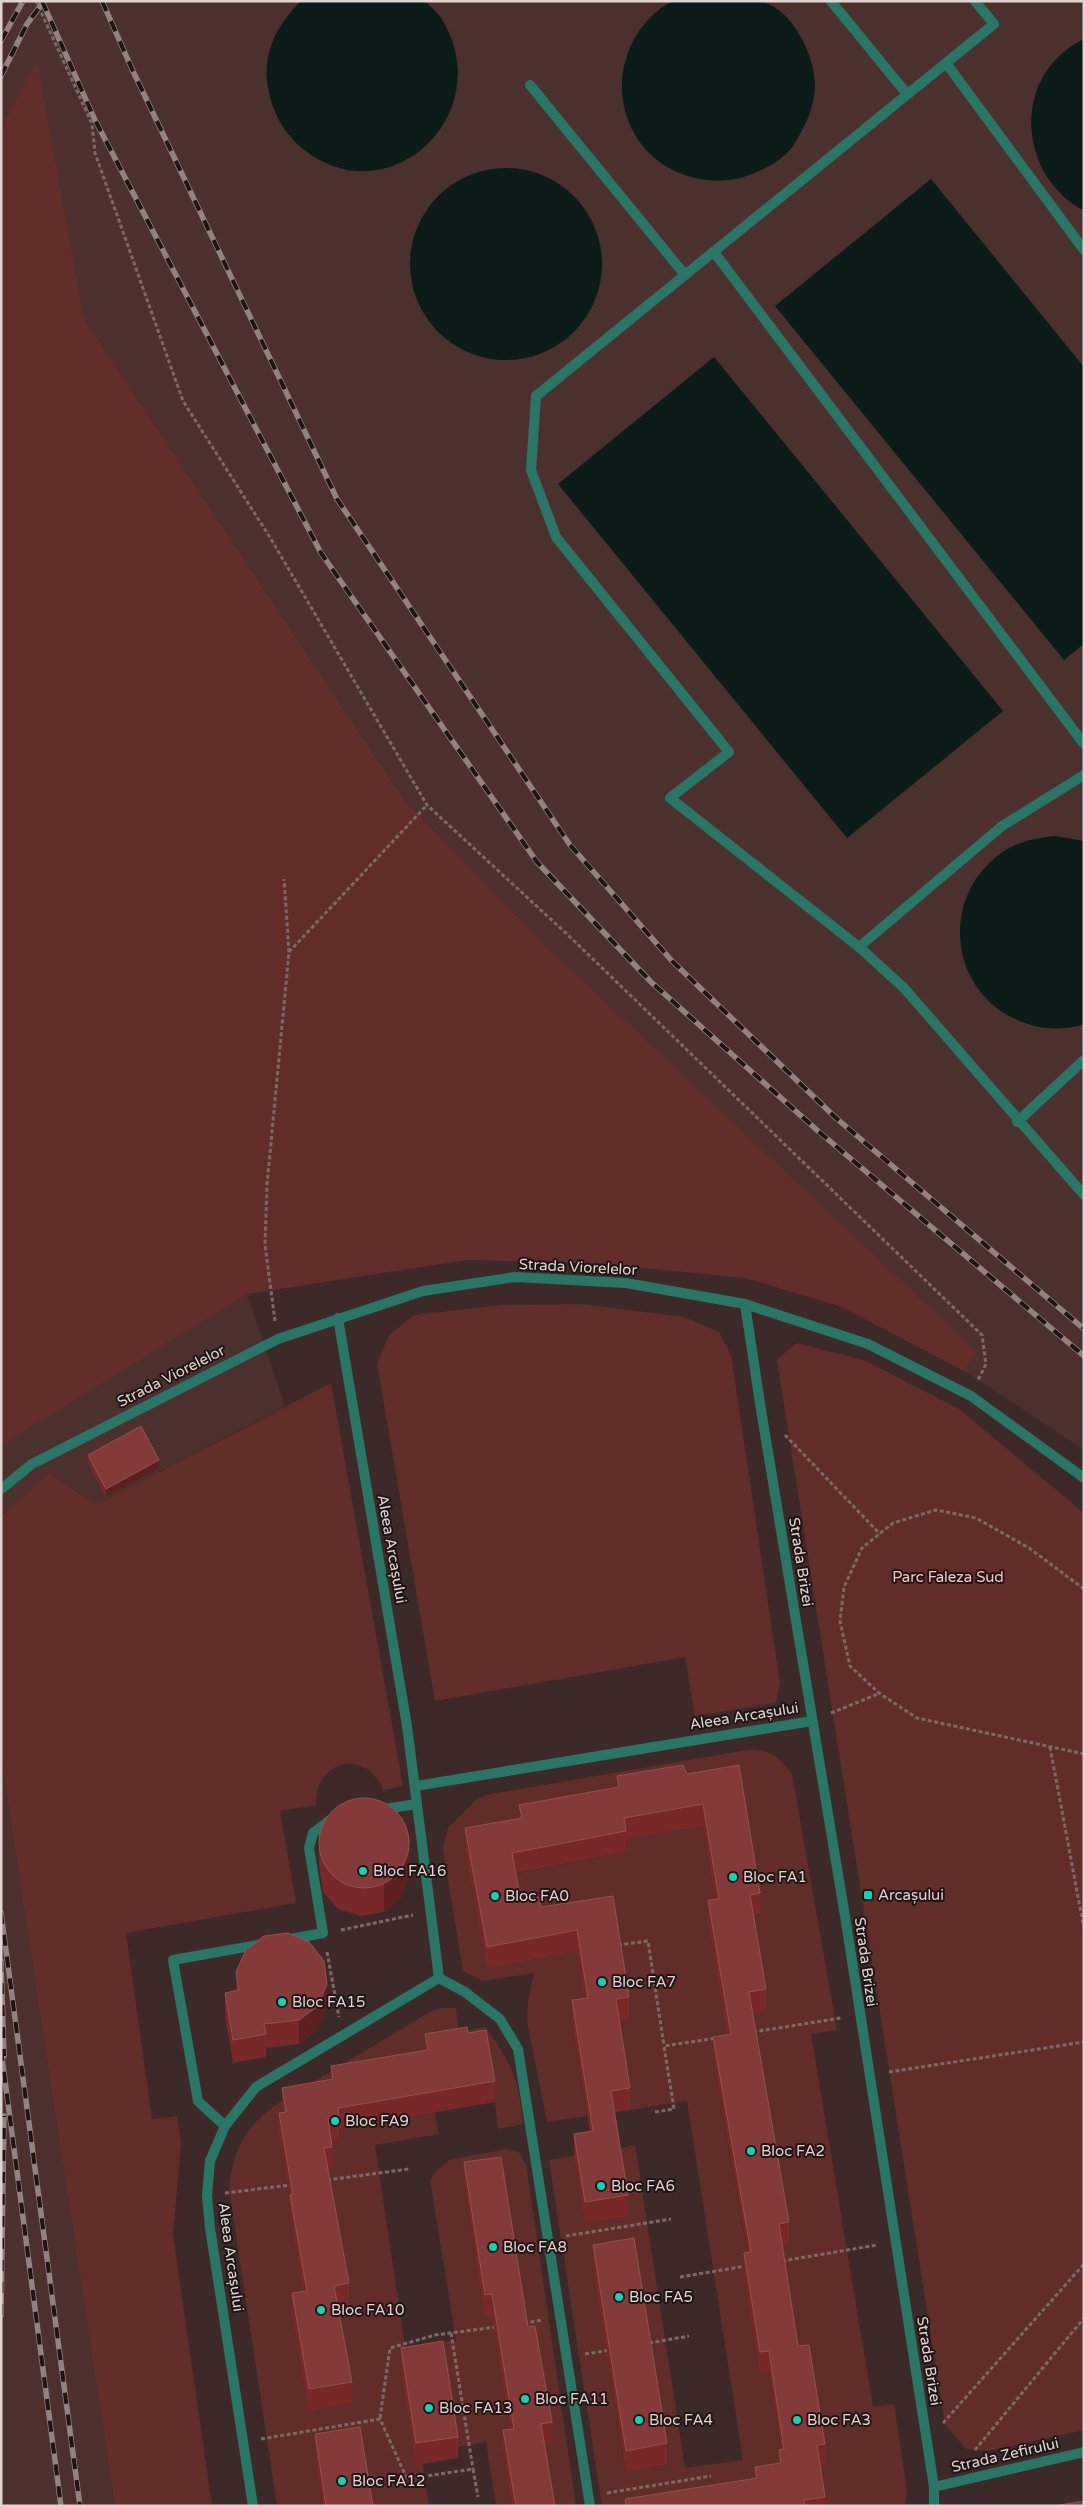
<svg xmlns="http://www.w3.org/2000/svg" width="1085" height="2507" viewBox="0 0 1085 2507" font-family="'Varela Round',sans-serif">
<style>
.built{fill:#4c302e}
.green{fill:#612d29;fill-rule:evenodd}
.water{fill:#0b1b17}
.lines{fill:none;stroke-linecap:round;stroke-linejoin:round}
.path{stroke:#7c6a68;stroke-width:3;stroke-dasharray:4 2.5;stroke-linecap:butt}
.service{stroke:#287666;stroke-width:10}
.minor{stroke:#287666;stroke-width:10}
.tertiary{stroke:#287666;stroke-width:10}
.rail-casing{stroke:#938280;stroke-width:5.5}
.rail{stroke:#1e1413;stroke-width:4;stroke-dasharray:11;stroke-linecap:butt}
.wall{fill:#782827}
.shaded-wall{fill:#5c211f}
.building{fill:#833a39;stroke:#925251}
.poi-dot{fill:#0fd5b4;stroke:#1e1413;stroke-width:2}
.labels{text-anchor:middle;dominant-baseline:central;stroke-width:4;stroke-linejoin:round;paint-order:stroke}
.street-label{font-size:15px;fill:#e2d4d2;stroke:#1e1413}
.park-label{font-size:15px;fill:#fac6c0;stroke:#1e1413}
.poi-label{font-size:15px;fill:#e2d4d2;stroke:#1e1413;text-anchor:start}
</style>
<rect width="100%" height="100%" fill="#3d2927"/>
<!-- built -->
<g class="built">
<polygon points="1,1 1084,1 1084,1450 964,1371 976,1352 543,943 405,801 85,321 247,1294 285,1406 96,1505 49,1473 1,1516"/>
<polygon points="1,1756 59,2132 115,2506 1,2506"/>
</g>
<!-- green -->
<g class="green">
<polygon points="37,60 84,319 405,801 543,943 977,1352 964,1371 842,1307 745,1278 592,1263 467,1260 247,1294 1,1445 1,129"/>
<polygon points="581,1304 684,1317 719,1332 731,1355 780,1683 776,1703 695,1716 685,1657 435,1701 377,1364 389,1335 414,1315 502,1305"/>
<polygon points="796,1343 864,1360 959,1409 1084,1513 1084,2430 988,2451 966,2449 945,2424 777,1360"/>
<path d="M331,1383L403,1786L383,1790C366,1747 314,1760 316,1805L280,1811L296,1903L126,1933L152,2119L177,2116L181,2144L173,2235L212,2506H115L1,1756V1516L49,1473L96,1505Z"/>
<path d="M747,1750C771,1750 777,1755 792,1774L837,2030L811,2034L873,2407L894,2404L907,2491L905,2506H823L817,2466L825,2465L809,2366L760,2374L769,2373L784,2471L720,2506H602L549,2160L574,2156L585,2223L628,2217L617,2149L635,2145L685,2468L743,2460L687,2101L630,2110L588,2019L572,2022L587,2116L547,2122L527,2021L528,2001L534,1973L483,1981L463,1971L443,1849L448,1828L476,1800L486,1795ZM739,1787L760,1915L719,1920L703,1826L624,1839L626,1852L512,1874L521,1922L465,1850ZM713,2059L789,2243L747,2250ZM651,2367L667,2465L626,2472L610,2374Z"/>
<path d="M442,2008H456L459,2032L485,2027C512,2063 519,2080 523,2124L498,2129L495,2102L331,2088L328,2141L338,2129L435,2112L439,2134L375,2145L429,2506H370L315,2456L323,2506H277L229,2189C233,2149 245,2127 277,2104L431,2011ZM290,2217L349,2305L307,2312Z"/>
<path d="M506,2149L519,2152L526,2164L576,2506H551L541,2445L552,2443L503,2452L512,2506H496L486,2442L456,2447L441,2343L456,2340L430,2180L437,2170L449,2160ZM464,2184L522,2311L485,2316Z"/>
</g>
<!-- water -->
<g class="water">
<path d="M301,1H425C431,7 439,14 443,21C498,116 388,217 303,149C285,134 274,116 269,93C261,55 275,27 301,1Z"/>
<path d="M673,1C695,1 716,1 737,1C745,1 756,0 764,2C794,12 816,58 815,88C814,108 806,124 796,141C788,157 768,168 752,174C705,193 646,170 628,120C611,76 631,22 673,1Z"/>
<path d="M1084,39V210C1070,205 1055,189 1047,177C1017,128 1030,65 1084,39Z"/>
<circle cx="506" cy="264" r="96"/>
<polygon points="931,179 1084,367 1084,644 1064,660 775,306"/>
<polygon points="714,357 1003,711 847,838 558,484"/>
<path d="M1055,836L1084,841V1024C1067,1030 1045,1030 1028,1024C949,999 936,897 1004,851C1019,841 1038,838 1055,836Z"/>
</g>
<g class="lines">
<!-- path -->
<g class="path">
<polyline points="36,1 92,124 95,153 183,401 271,539 427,805 569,936 982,1335 986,1364 978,1380"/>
<polyline points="289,952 427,805"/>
<polyline points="275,1321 265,1245 267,1185 289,952 284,879"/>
<polyline points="785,1435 880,1534"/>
<polyline points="1084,1589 1029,1548 976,1518 936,1510 893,1523 862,1548 844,1587 840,1621 850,1666 879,1693 917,1718 1084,1754"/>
<polyline points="831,1713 878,1694"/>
<polyline points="1050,1747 1084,1929"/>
<polyline points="341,1930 413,1915"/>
<polyline points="618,1945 648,1941 664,2046"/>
<polyline points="327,1952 339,2017"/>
<polyline points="753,2032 841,2018"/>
<polyline points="889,2072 1084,2042"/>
<polyline points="655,2112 674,2109 664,2046 717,2038"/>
<polyline points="327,2180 409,2169"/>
<polyline points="225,2193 291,2185"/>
<polyline points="566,2236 671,2219"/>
<polyline points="782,2261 877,2245"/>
<polyline points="680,2277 746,2266"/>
<polyline points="524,2323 543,2320"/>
<polyline points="451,2333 473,2469"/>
<polyline points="649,2343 689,2336"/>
<polyline points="585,2354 611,2350"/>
<polyline points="380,2418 390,2348 435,2335 496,2327"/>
<polyline points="943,2423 1084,2264"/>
<polyline points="261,2439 380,2419 407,2479 473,2469 478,2497"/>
<polyline points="975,2450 1084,2318"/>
<polyline points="607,2493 711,2476"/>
</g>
<!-- service -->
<g class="service">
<polyline points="831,1 907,94"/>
<polyline points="975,1 994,24 536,396 531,470 556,537 729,752 670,798 859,947 904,988 1084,1195"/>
<polyline points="946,63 1084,250"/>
<polyline points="530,85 685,275"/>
<polyline points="714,252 1084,744"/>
<polyline points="859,947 1002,826 1084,775"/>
<polyline points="1017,1122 1084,1060"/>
<polyline points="378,1810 417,1804"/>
<polyline points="285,1940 323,1933 309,1848 313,1833 334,1817"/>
<polyline points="225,2126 198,2101 173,1960 263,1944"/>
</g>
<!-- minor -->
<g class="minor">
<polyline points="745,1304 761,1410 845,1916 934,2487 934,2506"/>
<polyline points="338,1318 407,1726 439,1978"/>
<polyline points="416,1786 812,1721"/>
<polyline points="439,1978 465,1992 500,2019 518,2049 590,2506"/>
<polyline points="934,2487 1084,2452"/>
<polyline points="253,2506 210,2228 207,2196 210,2161 225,2126 256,2087 439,1978"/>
</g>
<!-- tertiary -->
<polyline class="tertiary" points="1,1489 32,1464 278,1339 423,1291 515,1277 626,1283 745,1304 868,1344 971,1396 1084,1478"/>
<defs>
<g id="rail">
<polyline points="42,1 95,120 321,553 537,862 651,982 818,1131 1084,1356"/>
<polyline points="102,1 132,69 337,499 570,845 672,961 836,1118 1084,1329"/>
<polyline points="1,41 23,1"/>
<polyline points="1,76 27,24 44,1"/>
<polyline points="1,1913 80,2506"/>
<polyline points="1,1961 4,2056"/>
<polyline points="1,2050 61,2506"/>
<polyline points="1,2315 4,2116"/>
</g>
</defs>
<!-- rail casing -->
<use href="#rail" class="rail-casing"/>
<!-- rail -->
<use href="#rail" class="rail"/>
</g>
<!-- wall -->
<g class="wall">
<polygon points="88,1455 159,1468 106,1497 88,1463"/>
<polygon points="687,1774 760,1893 760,1914 754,1916 766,1989 766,2010 753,2013 789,2222 789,2243 782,2245 798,2346 825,2444 825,2465 820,2466 825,2497 825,2506 625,2506 625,2499 755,2479 755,2467 779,2463 779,2450 781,2449 769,2373 760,2374 744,2275 744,2253 748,2253 713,2058 713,2037 727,2034 708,1922 708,1900 715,1899 703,1826 626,1839 626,1852 516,1873 521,1900 541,1907 613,1896 629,1997 629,2019 619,2020 630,2088 630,2110 615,2112 628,2195 628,2217 585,2223 574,2156 574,2134 590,2132 572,2022 572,2000 584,1998 577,1951 487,1968 465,1850 465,1828 519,1818 519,1805 617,1787 617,1776"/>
<polygon points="319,1838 409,1873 402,1896 384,1912 361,1916 338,1909 323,1892 319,1866"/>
<polygon points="236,1972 327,2008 318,2029 299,2044 266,2048 266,2057 233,2063 225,2016 225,1993 236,1990"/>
<polygon points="468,2033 495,2081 495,2102 339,2129 339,2138 331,2140 332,2147 332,2168 328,2169 349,2283 349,2305 338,2307 352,2382 352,2403 309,2411 292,2315 292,2293 303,2291 290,2217 290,2195 279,2135 279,2113 283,2112 282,2088 331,2079 331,2066 425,2050 425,2034"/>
<polygon points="464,2162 528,2327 552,2422 552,2444 545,2445 555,2506 512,2506 503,2452 503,2430 511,2429 492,2316 485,2317 464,2184"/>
<polygon points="593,2245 667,2443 667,2465 626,2472 593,2266"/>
<polygon points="401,2348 458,2437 458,2458 416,2465 401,2369"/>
<polygon points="315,2434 373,2506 323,2506 315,2456"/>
</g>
<!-- shaded-wall -->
<g class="shaded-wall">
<polygon points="159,1460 159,1468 106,1497 106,1489"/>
<polygon points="409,1846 409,1873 402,1896 384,1912 384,1884"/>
<polygon points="327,1984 327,2008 318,2029 299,2044 299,2020"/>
</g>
<!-- building -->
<g class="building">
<polygon points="141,1426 159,1460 106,1489 88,1455"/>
<polygon points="683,1765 687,1774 739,1765 760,1893 750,1895 766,1989 749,1992 789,2222 779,2224 798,2346 809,2345 825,2444 817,2445 825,2497 804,2500 805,2506 626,2506 625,2499 757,2478 755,2467 781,2463 779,2450 784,2449 769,2351 760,2352 744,2253 751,2252 713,2037 731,2034 708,1900 719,1899 703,1804 624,1818 626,1831 512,1853 521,1900 539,1897 541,1907 613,1896 629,1997 616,1999 630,2088 611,2091 628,2195 585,2202 574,2134 593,2131 572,2000 588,1998 577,1930 487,1947 465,1828 522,1818 519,1805 619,1787 617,1776"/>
<circle cx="364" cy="1843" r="45"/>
<polygon points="288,1933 309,1942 324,1961 327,1984 318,2006 299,2020 264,2024 266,2034 233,2040 225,1993 239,1990 236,1972 246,1950 264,1936"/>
<polygon points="467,2027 468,2033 486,2030 495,2081 338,2108 339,2117 328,2119 332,2147 324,2148 349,2283 334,2286 352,2382 309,2389 292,2293 307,2291 290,2195 293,2195 279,2113 286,2112 282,2088 333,2079 331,2066 428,2050 425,2034"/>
<polygon points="501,2157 528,2327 535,2326 552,2422 541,2424 555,2506 516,2506 503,2430 514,2429 492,2294 485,2295 464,2162"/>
<polygon points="634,2238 667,2443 626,2451 593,2245"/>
<polygon points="443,2341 458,2437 416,2443 401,2348"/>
<polygon points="360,2427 373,2506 326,2506 315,2434"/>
<polygon points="1084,2501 1084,2506 1053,2506"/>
</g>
<!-- markers -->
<g class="poi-dot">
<circle cx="363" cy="1871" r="5"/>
<circle cx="733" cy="1877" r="5"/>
<rect x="863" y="1890" width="10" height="10" rx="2.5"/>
<circle cx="495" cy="1896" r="5"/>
<circle cx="602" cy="1982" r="5"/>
<circle cx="282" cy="2002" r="5"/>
<circle cx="335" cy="2121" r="5"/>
<circle cx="751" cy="2151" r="5"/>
<circle cx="601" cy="2186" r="5"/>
<circle cx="493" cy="2247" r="5"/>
<circle cx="619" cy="2297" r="5"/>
<circle cx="321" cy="2310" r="5"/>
<circle cx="525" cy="2399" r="5"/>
<circle cx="429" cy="2408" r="5"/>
<circle cx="639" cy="2420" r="5"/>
<circle cx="797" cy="2420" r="5"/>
<circle cx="342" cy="2481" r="5"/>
</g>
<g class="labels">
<!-- street labels -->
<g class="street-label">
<text transform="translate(578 1267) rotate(3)">Strada Viorelelor</text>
<text transform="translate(171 1376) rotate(-27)">Strada Viorelelor</text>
<text transform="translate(392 1549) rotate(80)">Aleea Arcașului</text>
<text transform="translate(801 1562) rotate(81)">Strada Brizei</text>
<text transform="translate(744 1716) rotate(-9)">Aleea Arcașului</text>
<text transform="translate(866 1962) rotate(82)">Strada Brizei</text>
<text transform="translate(231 2257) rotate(82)">Aleea Arcașului</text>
<text transform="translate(929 2361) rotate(81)">Strada Brizei</text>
<text transform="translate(1005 2455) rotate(-13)">Strada Zefirului</text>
</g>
<!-- park labels -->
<g class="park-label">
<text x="948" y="1577">Parc Faleza Sud</text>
</g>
<!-- poi labels -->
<g class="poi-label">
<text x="373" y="1871">Bloc FA16</text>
<text x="743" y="1877">Bloc FA1</text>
<text x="878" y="1895">Arcașului</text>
<text x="505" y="1896">Bloc FA0</text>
<text x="612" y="1982">Bloc FA7</text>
<text x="292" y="2002">Bloc FA15</text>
<text x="345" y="2121">Bloc FA9</text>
<text x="761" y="2151">Bloc FA2</text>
<text x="611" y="2186">Bloc FA6</text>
<text x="503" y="2247">Bloc FA8</text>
<text x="629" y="2297">Bloc FA5</text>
<text x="331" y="2310">Bloc FA10</text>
<text x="535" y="2399">Bloc FA11</text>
<text x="439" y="2408">Bloc FA13</text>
<text x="649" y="2420">Bloc FA4</text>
<text x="807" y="2420">Bloc FA3</text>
<text x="352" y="2481">Bloc FA12</text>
</g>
</g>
<!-- border -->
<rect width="1085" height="2507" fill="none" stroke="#e2d4d2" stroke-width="5"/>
</svg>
